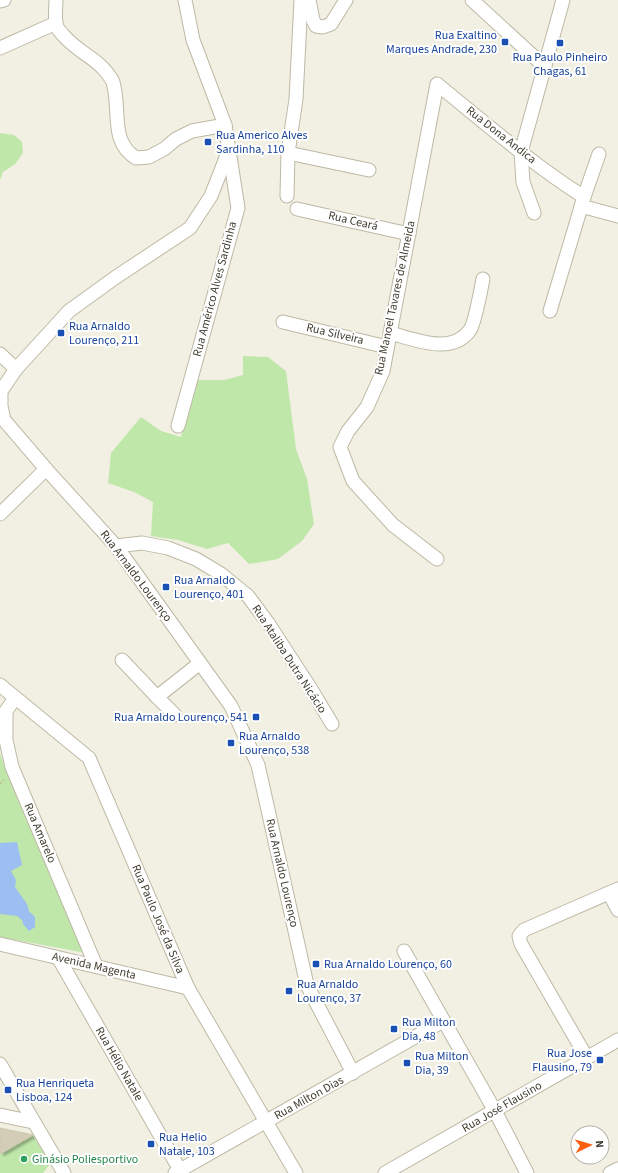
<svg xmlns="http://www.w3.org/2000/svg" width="618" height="1173" viewBox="0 0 618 1173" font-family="'Source Sans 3',sans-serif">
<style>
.green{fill:#c0e7aa}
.water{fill:#9dbef0}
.building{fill:#d3cdb8;stroke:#cec7ab;filter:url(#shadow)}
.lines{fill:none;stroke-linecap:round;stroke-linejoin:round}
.minor-casing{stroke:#bdb9a5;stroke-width:15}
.path{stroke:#beb896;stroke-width:1.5;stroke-dasharray:2 2;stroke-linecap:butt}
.minor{stroke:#fff;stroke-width:13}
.transit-dot{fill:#1a4fb4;stroke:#fff;stroke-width:1.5}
.leisure-dot{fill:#2e9e5b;stroke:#fff;stroke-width:1.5}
.labels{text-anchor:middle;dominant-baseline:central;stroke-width:4;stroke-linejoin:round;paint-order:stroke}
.transit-label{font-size:12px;fill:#164399;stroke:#fff;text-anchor:start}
.street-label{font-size:12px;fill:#434033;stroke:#fff}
.leisure-label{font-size:12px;fill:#27864d;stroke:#fff;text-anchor:start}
</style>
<defs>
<filter id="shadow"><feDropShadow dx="3.5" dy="2" stdDeviation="1" flood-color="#0004"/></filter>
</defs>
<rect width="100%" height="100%" fill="#f1f0e2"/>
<!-- green -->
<g class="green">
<polygon points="0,133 14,135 22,142 23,153 15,164 3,172 0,180"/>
<polygon points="243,356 268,357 286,371 296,449 307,479 314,524 302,541 278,559 249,564 228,543 207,549 178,540 151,536 153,502 134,492 108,483 111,453 141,417 161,431 181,437 196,380 224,380 243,375"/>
<polygon points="0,753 6,772 7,772 20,805 86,953 0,937"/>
<polygon points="33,1135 50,1164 43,1173 0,1173 0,1154"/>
</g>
<!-- water -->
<polygon class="water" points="17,842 22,865 11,871 16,880 15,887 27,904 29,911 35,917 35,927 29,931 23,924 22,920 17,916 0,914 0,843"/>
<!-- building -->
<polygon class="building" points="0,1128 33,1135 0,1154"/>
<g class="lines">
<defs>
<g id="minor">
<path d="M56,0C56,9 54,19 57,27C59,31 62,34 65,37C79,53 101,60 112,80C114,83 114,88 115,92C119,116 112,143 136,158L149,157L164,149L176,139L192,131L225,125"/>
<polyline points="185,0 193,40 225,125 229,150 211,196 190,228 116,277 69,311 16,369 1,391 1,406 4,420 46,469 116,546 231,706 258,765 307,985 353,1073"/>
<polyline points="309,0 313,20 316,26 323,27 331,24 346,0"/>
<polyline points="472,0 545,67"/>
<polyline points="0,1 4,0"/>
<polyline points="0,48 56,23"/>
<polyline points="288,153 369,170"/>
<polyline points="287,196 288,153 296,99 301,0"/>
<polyline points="584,197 599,154"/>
<polyline points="581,206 618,216"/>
<polyline points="297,209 409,234"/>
<polyline points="534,213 523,182 521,152 563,0"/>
<polyline points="283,322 387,347"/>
<path d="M390,333C414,339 452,356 470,330C475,323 481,289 483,279"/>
<polyline points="0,354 16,369"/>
<polyline points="178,426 238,208 229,150"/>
<polyline points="0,514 46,469"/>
<polyline points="116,546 142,543 168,548 196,559 221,574 248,596 268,623 311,689 332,724"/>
<path d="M437,559L393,525L353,481L340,447L348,431L367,407L383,371L437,84C485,123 532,164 584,197L550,311"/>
<polyline points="122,660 157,697 200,663"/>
<polyline points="0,685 89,758 188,988 296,1173"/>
<polyline points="157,697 175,715"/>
<polyline points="15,698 6,711 6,740 12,767 96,966"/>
<polyline points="609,893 618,910"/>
<polyline points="0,944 188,988"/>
<polyline points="404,951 495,1111 527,1173"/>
<polyline points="59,959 180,1170"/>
<polyline points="587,1058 521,944 519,936 524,930 618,889"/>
<polyline points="0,1064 64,1173"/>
<polyline points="0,1115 33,1122"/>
<polyline points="175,1173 443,1021"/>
<polyline points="385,1173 618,1040"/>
<polyline points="610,1173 618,1169"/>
</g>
</defs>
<!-- minor casing -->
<use href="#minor" class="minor-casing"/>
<!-- path -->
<polyline class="path" points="0,784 5,778"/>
<!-- minor -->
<use href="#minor" class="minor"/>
</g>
<!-- markers -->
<g class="transit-dot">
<rect x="501" y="38" width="8" height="8" rx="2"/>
<rect x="556" y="39" width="8" height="8" rx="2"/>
<rect x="204" y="138" width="8" height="8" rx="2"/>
<rect x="57" y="329" width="8" height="8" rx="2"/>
<rect x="162" y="583" width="8" height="8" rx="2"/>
<rect x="252" y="713" width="8" height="8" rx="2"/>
<rect x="227" y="739" width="8" height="8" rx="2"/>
<rect x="312" y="960" width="8" height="8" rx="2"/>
<rect x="285" y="987" width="8" height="8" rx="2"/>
<rect x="390" y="1025" width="8" height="8" rx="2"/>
<rect x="596" y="1056" width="8" height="8" rx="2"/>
<rect x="403" y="1059" width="8" height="8" rx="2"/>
<rect x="4" y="1086" width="8" height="8" rx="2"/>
<rect x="147" y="1140" width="8" height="8" rx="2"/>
</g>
<circle class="leisure-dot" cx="24" cy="1159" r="4"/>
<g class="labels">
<!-- transit labels -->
<g class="transit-label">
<text x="497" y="35" text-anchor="end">Rua Exaltino<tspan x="497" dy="14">Marques Andrade, 230</tspan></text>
<text x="560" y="57" text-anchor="middle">Rua Paulo Pinheiro<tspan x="560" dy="14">Chagas, 61</tspan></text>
<text x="216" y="135">Rua Americo Alves<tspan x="216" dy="14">Sardinha, 110</tspan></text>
<text x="69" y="326">Rua Arnaldo<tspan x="69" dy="14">Lourenço, 211</tspan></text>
<text x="174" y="580">Rua Arnaldo<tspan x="174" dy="14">Lourenço, 401</tspan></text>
<text x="248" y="717" text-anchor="end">Rua Arnaldo Lourenço, 541</text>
<text x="239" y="736">Rua Arnaldo<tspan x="239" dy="14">Lourenço, 538</tspan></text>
<text x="324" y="964">Rua Arnaldo Lourenço, 60</text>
<text x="297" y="984">Rua Arnaldo<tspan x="297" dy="14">Lourenço, 37</tspan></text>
<text x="402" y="1022">Rua Milton<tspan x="402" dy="14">Dia, 48</tspan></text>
<text x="592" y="1053" text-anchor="end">Rua Jose<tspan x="592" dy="14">Flausino, 79</tspan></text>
<text x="415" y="1056">Rua Milton<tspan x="415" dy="14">Dia, 39</tspan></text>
<text x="16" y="1083">Rua Henriqueta<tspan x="16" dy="14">Lisboa, 124</tspan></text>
<text x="159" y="1137">Rua Helio<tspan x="159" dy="14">Natale, 103</tspan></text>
</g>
<!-- street labels -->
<g class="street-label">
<text transform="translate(501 135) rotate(38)">Rua Dona Andica</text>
<text transform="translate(353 221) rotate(13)">Rua Ceará</text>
<text transform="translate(215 289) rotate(-75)">Rua Américo Alves Sardinha</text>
<text transform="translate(395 298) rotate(-78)">Rua Manoel Tavares de Almeida</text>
<text transform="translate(335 334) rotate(13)">Rua Silveira</text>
<text transform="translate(136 576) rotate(53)">Rua Arnaldo Lourenço</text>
<text transform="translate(289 659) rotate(57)">Rua Ataliba Dutra Nicácio</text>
<text transform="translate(40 833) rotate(67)">Rua Amarelo</text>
<text transform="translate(282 873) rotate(77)">Rua Arnaldo Lourenço</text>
<text transform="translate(158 919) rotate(67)">Rua Paulo José da Silva</text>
<text transform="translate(94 966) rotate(13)">Avenida Magenta</text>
<text transform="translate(119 1064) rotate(60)">Rua Hélio Natale</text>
<text transform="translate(309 1098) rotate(-29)">Rua Milton Dias</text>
<text transform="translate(502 1107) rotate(-30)">Rua José Flausino</text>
</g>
<!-- leisure labels -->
<g class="leisure-label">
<text x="32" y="1159">Ginásio Poliesportivo</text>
</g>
</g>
<!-- north arrow -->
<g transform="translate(590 1145) rotate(85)"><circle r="19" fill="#ffffff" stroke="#b4b3ad"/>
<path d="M0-3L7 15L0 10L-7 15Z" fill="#fb5f0f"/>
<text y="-6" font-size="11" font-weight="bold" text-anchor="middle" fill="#434033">N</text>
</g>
</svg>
